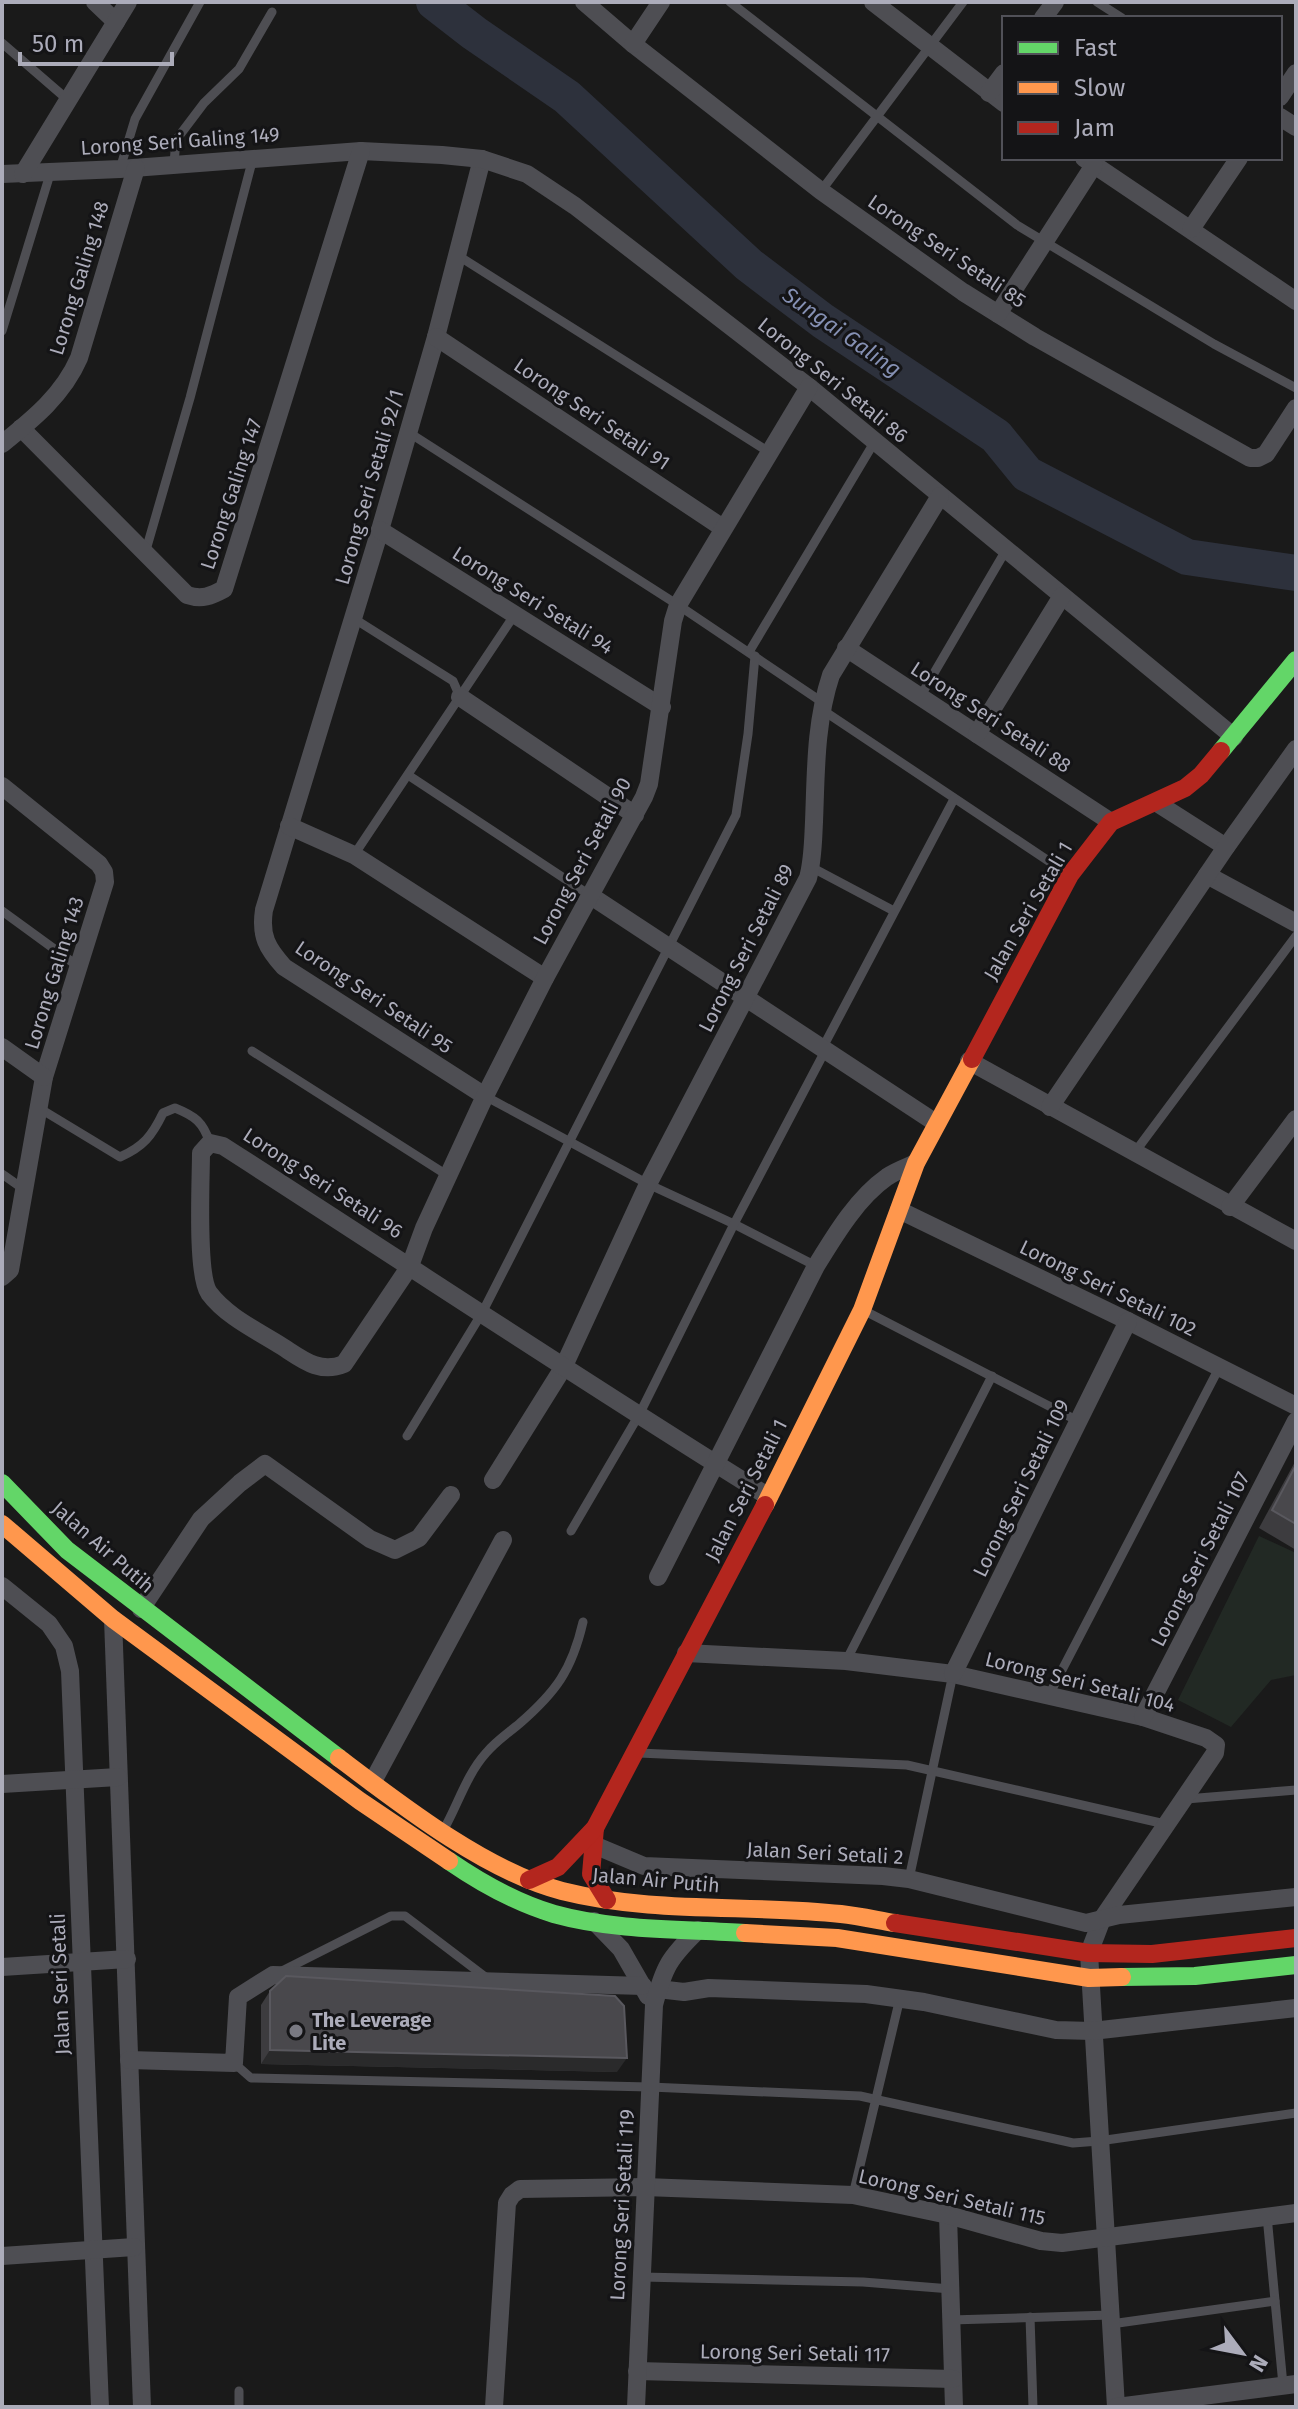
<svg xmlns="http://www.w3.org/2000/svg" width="1298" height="2409" viewBox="0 0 1298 2409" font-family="'Fira Sans',sans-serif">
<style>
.green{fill:#222924}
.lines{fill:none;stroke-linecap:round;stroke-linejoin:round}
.river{stroke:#2d313c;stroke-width:36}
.lane{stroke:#4e4e53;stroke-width:9}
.street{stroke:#4e4e53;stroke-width:18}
.fast{stroke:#63d668;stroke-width:18}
.slow{stroke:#ff974d;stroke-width:18}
.jam{stroke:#b3261e;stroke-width:18}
.wall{fill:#3d3c3f}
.shaded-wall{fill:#2a2a2b}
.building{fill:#49484c;stroke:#59585e;stroke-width:2}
.poi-dot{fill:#797982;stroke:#141416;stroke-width:3}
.labels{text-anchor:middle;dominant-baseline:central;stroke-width:6;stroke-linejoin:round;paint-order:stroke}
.street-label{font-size:20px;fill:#acacba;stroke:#141416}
.poi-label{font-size:20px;font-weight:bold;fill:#acacba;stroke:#141416;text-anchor:start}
.water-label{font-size:22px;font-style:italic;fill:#8590b3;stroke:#141416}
</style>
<rect width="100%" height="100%" fill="#1a1a1a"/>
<!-- green -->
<polygon class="green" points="1259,1536 1296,1553 1296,1675 1271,1680 1231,1727 1178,1700"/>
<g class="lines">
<!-- river -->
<polyline class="river" points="434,2 474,33 567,97 749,265 823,321 996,436 1027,474 1187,557 1296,573"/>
<!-- lane -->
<g class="lane">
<polyline points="730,2 1017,225 1214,344 1296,388"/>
<polyline points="1097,2 1122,18"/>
<polyline points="2,43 68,100"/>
<polyline points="174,163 176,140 204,103 239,69 272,12"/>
<polyline points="120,169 135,119 200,2"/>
<polyline points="821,191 963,2"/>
<polyline points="457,255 769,452"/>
<polyline points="2,331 51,171"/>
<polyline points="408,432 678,605 822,702"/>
<polyline points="146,550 190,398 253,158"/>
<polyline points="353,618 453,681 460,697"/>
<polyline points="749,652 875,441"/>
<polyline points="920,697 1006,550"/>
<polyline points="821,709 1068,874"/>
<polyline points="408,775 591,896"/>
<polyline points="354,855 515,614"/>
<polyline points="811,867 894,911"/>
<polyline points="2,911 79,967"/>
<polyline points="822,1049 954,799"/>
<polyline points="252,1051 450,1177"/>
<polyline points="485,1096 648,1184 734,1224 816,1266"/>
<path d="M39,1108L120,1157C143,1147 152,1136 163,1113L175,1108C195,1116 203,1122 210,1143"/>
<polyline points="1135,1152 1296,936"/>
<polyline points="2,1174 22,1188"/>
<polyline points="865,1311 1078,1421"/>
<polyline points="407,1436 482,1313 736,815 748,734 755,656"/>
<polyline points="571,1531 640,1413 734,1224 825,1051"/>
<polyline points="846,1661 992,1376"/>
<polyline points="1049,1695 1219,1368"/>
<polyline points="639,1753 907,1765 1165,1824"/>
<polyline points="1186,1799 1296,1790"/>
<path d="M444,1829C458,1804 467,1774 486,1753C495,1742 508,1733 519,1724C556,1692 572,1670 583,1622"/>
<polyline points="909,1879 953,1674"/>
<polyline points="282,1971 391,1916 405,1916 488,1979"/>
<polyline points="234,2063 251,2078 650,2087 860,2096 1073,2143 1099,2141 1296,2113"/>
<polyline points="853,2195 900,1998"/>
<polyline points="1267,2216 1283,2385"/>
<polyline points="642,2277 863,2282 951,2289"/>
<polyline points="1030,2317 1033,2407"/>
<polyline points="951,2320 1110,2315"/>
<polyline points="1111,2324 1275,2301"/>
<polyline points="239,2391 239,2407"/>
</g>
<!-- street -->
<g class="street">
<polyline points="95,2 116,22"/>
<polyline points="584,2 633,44 821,191 963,292 1035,337 1250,458 1258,458 1266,454 1296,408"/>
<polyline points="873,2 1004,103"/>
<polyline points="1043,18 1055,2"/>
<polyline points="633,44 661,2"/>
<polyline points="989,93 1004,73"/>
<polyline points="1280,97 1296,73"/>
<polyline points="1280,117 1296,127"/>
<polyline points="1084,158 1296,301"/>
<path d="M482,159L436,337L380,530L264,910C260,936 267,948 284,967L485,1096"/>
<polyline points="2,174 120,169 361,151 442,155 482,159 527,174 575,206 809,387 1234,737"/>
<polyline points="23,174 128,2"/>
<polyline points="1191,229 1239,158"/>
<polyline points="998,314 1094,165"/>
<polyline points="436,337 723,528"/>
<path d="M21,428L187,595C202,600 211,596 224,589L361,151"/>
<path d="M2,444C33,419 63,395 79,358L136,168"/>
<polyline points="380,530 662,707"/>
<polyline points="846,648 1111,822"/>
<polyline points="460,697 635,815"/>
<polyline points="977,734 1062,596"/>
<polyline points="2,786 99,864 104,872 105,882 44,1077 10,1270 2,1277"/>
<polyline points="1157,803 1226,847"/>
<polyline points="289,826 354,855 545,978"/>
<polyline points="1207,875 1296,923"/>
<polyline points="591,896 936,1123"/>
<polyline points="2,1047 44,1077"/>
<polyline points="969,1061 1296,1241"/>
<polyline points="1050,1107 1226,847 1296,749"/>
<polyline points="1230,1207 1296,1119"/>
<polyline points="899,1210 1128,1321 1296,1406"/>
<path d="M493,1480L563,1368L648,1184L808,878C813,860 813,841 814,822C816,773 815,723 831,675L940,496"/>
<path d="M769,1497C585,1383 405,1263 223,1146L210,1143L201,1153C201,1180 196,1274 209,1293C227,1317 258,1331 283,1347C303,1360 320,1374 344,1364L410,1266L424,1228L485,1096L545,978L644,797L649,784L673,621L678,605L809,387"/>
<path d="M658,1577L816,1266C835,1235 857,1198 887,1177C896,1171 907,1167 916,1163"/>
<polyline points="2,1586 49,1624 64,1646 70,1671 100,2407"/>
<polyline points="141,1609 201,1519 240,1483 265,1464 370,1539 395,1550 419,1538 451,1495"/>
<polyline points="113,1619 142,2407"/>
<polyline points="686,1653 846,1661 953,1674 1143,1717 1206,1738 1216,1745 1215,1753 1102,1919 1089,1953 1116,2407"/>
<polyline points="953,1674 1128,1321"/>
<polyline points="1143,1717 1296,1421"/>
<polyline points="372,1783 503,1540"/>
<polyline points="2,1784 118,1777"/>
<polyline points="594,1845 644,1866 883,1876 909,1879 1086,1923 1119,1915 1296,1897"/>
<polyline points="594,1921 621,1949 648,1996"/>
<polyline points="2,1967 127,1959"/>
<polyline points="658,1989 684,1992 709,1988 866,1994 924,2002 1056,2030 1092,2031 1296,2008"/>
<polyline points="129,2060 234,2063 238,1997 273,1975 643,1986"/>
<polyline points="948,2215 954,2407"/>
<polyline points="2,2256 134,2247"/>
<polyline points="637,2371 953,2379"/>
<polyline points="494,2407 507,2203 512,2195 520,2189 645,2187 853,2195 948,2215 1041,2241 1062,2243 1296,2213"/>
<path d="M636,2407L654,2005C664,1967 669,1958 698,1930"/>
<polyline points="1117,2407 1296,2384"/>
</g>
<!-- fast -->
<g class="fast">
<polyline points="1221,751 1296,660"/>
<polyline points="2,1483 67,1550 339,1758"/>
<path d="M449,1861C481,1883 517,1903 554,1914C615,1931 683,1929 745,1933"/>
<polyline points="1122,1977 1195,1976 1296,1965"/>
</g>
<!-- slow -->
<g class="slow">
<polyline points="765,1505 862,1310 916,1163 972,1059"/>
<polyline points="2,1524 113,1619 360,1801 449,1861"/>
<path d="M339,1758C401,1805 487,1872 562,1891C653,1914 749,1904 841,1914C859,1916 877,1920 895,1923"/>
<polyline points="745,1933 837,1938 1089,1978 1122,1977"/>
</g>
<!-- jam -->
<g class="jam">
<polyline points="972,1059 1070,875 1111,822 1185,788 1201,775 1221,751"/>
<polyline points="595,1828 591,1874 607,1900"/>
<polyline points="529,1880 558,1867 595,1828 765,1505"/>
<polyline points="895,1923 1089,1953 1152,1954 1296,1938"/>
</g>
</g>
<!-- wall -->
<g class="wall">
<polygon points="1296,1460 1296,1550 1259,1528"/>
<polygon points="270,1991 617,2072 261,2064 261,2005"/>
</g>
<!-- shaded-wall -->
<polygon class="shaded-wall" points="270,2050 627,2058 617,2072 261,2064"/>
<!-- building -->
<g class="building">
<polygon points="1296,1465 1296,1524 1272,1510"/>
<polygon points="286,1976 615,1996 624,2006 627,2058 270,2050 270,1991"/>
</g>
<!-- markers -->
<circle class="poi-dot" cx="296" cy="2031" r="8"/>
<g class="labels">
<!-- street labels -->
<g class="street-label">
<text transform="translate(180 141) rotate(-4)">Lorong Seri Galing 149</text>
<text transform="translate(947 251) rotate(34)">Lorong Seri Setali 85</text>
<text transform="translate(79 278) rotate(-73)">Lorong Galing 148</text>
<text transform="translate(833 380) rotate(39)">Lorong Seri Setali 86</text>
<text transform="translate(592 414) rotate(34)">Lorong Seri Setali 91</text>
<text transform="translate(369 487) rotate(-74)">Lorong Seri Setali 92/1</text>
<text transform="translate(231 494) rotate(-72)">Lorong Galing 147</text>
<text transform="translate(533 600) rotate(32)">Lorong Seri Setali 94</text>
<text transform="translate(991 717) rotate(33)">Lorong Seri Setali 88</text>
<text transform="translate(582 861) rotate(-62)">Lorong Seri Setali 90</text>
<text transform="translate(1028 911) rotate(-60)">Jalan Seri Setali 1</text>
<text transform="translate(746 948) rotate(-63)">Lorong Seri Setali 89</text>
<text transform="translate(54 973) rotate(-73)">Lorong Galing 143</text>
<text transform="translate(374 997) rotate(34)">Lorong Seri Setali 95</text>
<text transform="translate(323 1183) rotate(33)">Lorong Seri Setali 96</text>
<text transform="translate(1108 1288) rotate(26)">Lorong Seri Setali 102</text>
<text transform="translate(1021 1488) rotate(-64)">Lorong Seri Setali 109</text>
<text transform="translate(746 1490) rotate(-63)">Jalan Seri Setali 1</text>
<text transform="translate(103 1547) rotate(41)">Jalan Air Putih</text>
<text transform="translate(1200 1559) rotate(-63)">Lorong Seri Setali 107</text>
<text transform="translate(1080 1682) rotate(14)">Lorong Seri Setali 104</text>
<text transform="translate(825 1853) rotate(3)">Jalan Seri Setali 2</text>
<text transform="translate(656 1880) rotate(5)">Jalan Air Putih</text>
<text transform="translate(60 1984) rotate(-92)">Jalan Seri Setali</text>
<text transform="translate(952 2197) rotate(13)">Lorong Seri Setali 115</text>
<text transform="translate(622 2205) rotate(-87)">Lorong Seri Setali 119</text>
<text transform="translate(795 2353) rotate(1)">Lorong Seri Setali 117</text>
</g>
<!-- poi labels -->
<g class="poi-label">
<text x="312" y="2020">The Leverage<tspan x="312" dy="23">Lite</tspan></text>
</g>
<!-- water labels -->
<g class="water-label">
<text transform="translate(842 332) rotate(35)">Sungai Galing</text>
</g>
</g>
<!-- border -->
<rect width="1298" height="2409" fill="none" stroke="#acacba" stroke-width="8"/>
<!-- legend -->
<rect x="1002" y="16" width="280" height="144" fill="#141416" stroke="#515158" stroke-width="2"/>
<rect x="1018" y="42" width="40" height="12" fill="#63d668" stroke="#515158" stroke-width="2"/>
<text x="1074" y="56" font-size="24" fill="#acacba">Fast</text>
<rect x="1018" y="82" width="40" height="12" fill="#ff974d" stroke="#515158" stroke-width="2"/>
<text x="1074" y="96" font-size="24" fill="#acacba">Slow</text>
<rect x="1018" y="122" width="40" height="12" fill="#b3261e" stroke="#515158" stroke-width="2"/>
<text x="1074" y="136" font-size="24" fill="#acacba">Jam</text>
<!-- north arrow -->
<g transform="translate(1242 2353) rotate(122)" stroke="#141416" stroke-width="6" paint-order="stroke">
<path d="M0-6L14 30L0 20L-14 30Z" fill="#acacba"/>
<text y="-12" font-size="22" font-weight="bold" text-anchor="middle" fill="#acacba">N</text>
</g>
<!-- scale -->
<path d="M20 52v12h152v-12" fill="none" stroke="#acacba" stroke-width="4"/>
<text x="32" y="52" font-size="24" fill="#acacba" stroke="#141416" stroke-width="6" paint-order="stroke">50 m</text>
</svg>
